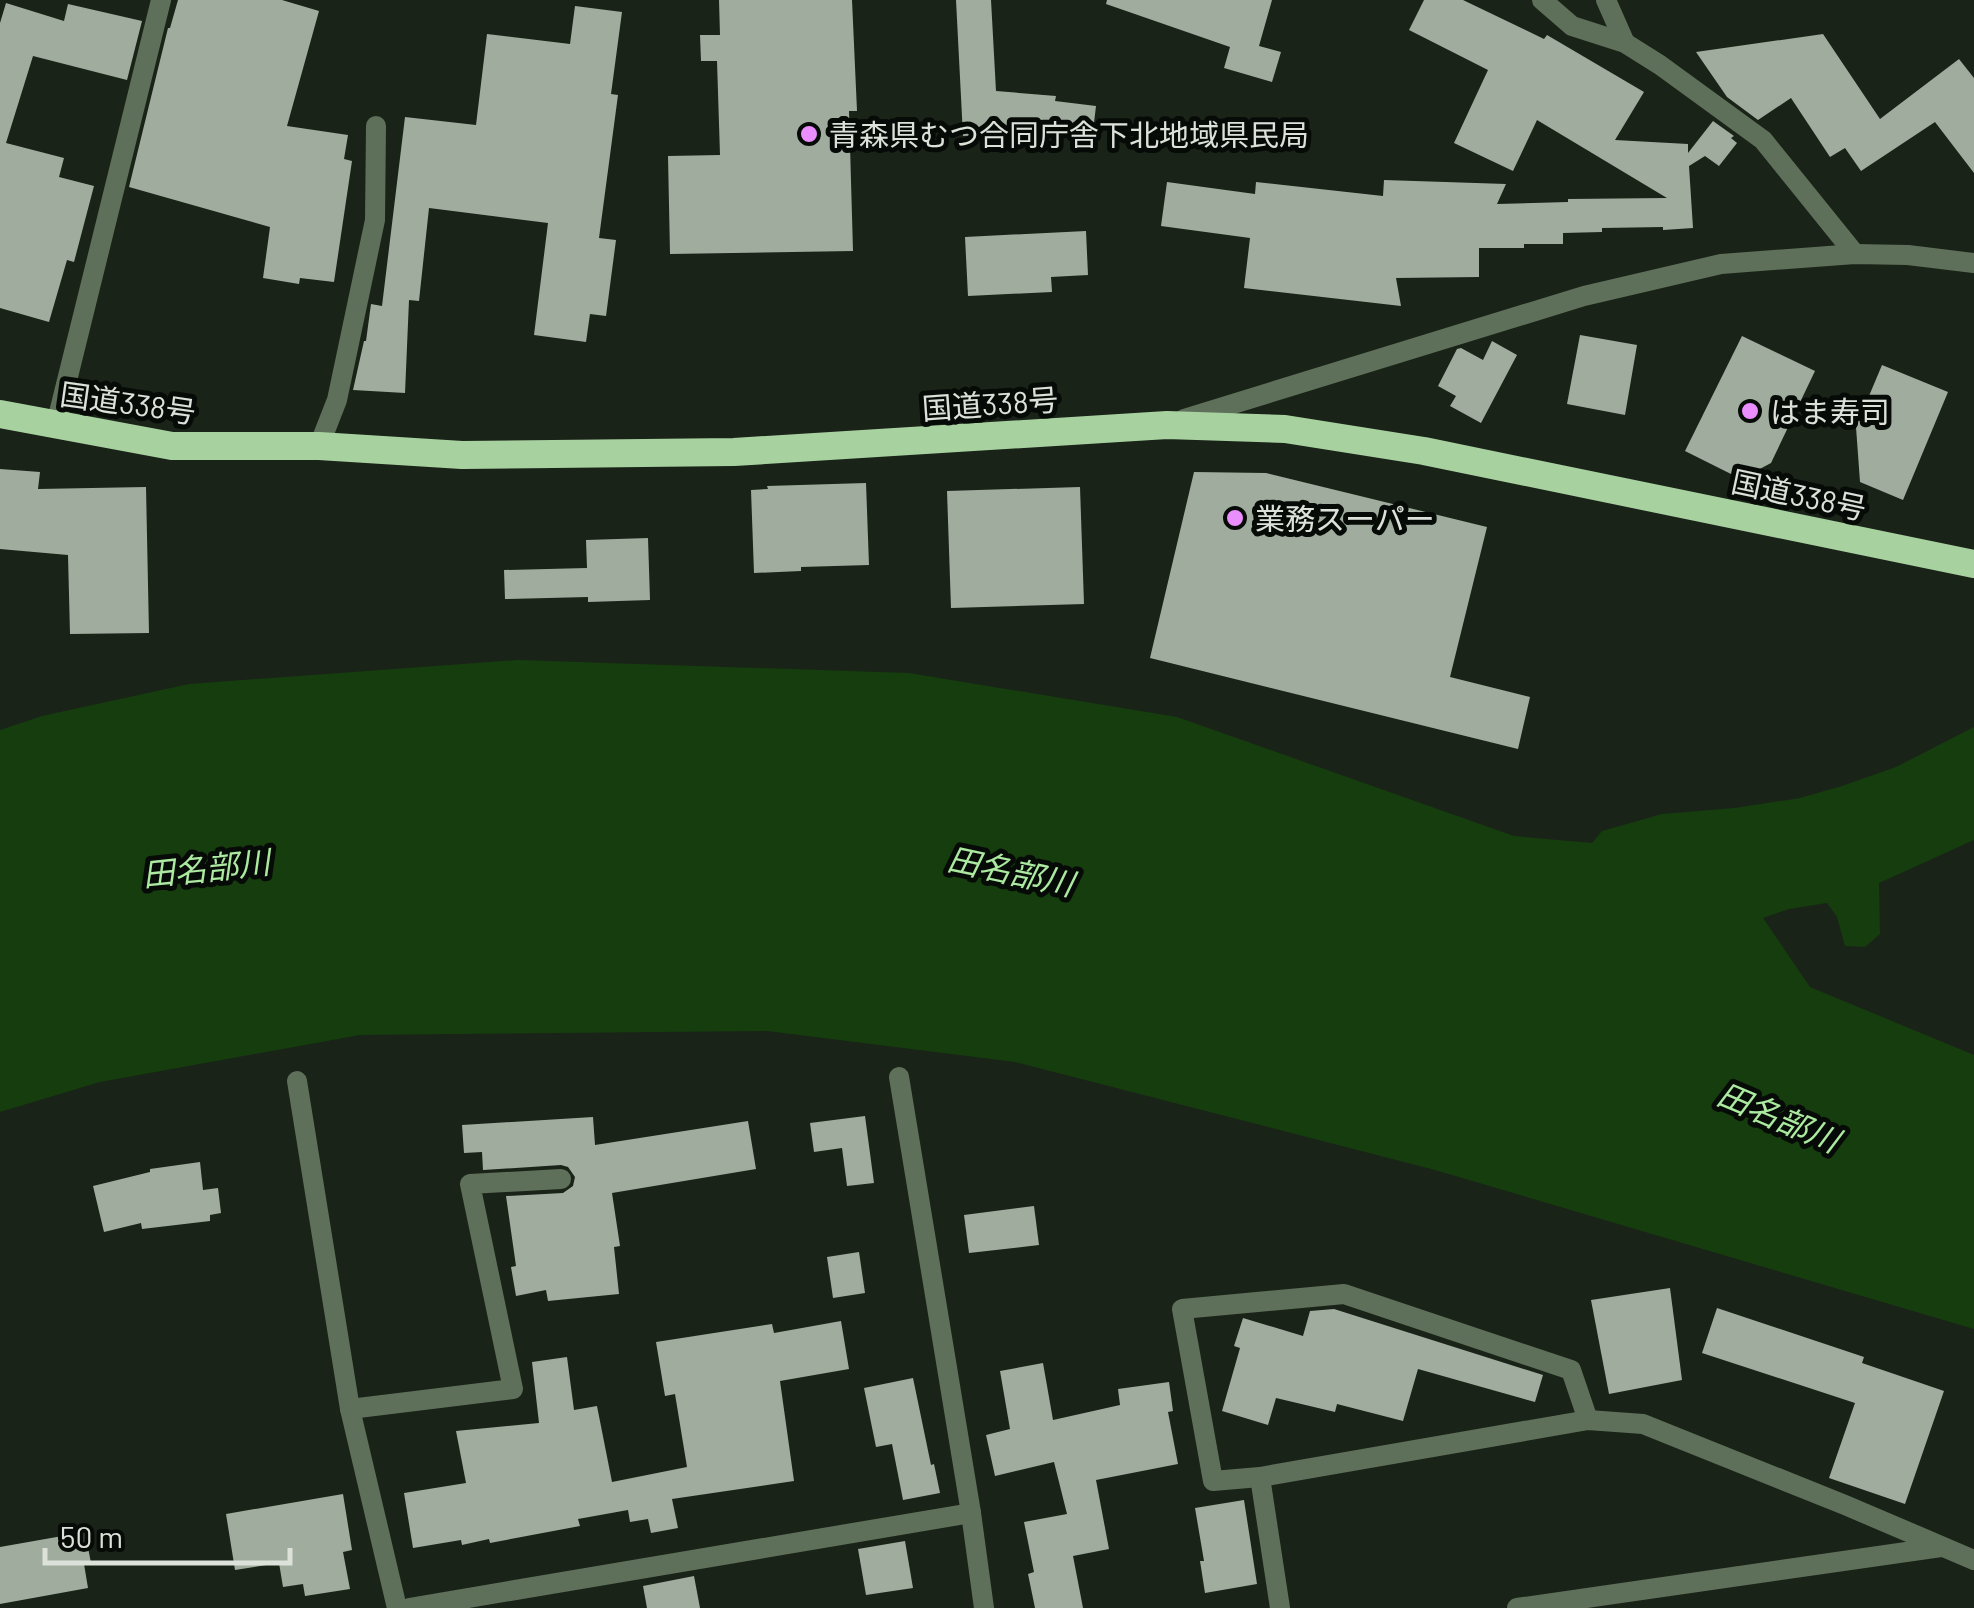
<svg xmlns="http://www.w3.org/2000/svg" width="1974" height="1608" viewBox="0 0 1974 1608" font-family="Barlow,'Noto Sans JP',sans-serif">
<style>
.water{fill:#153d0e}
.building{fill:#a0ad9e}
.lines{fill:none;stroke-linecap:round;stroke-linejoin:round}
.minor{stroke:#5e705a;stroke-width:20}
.tertiary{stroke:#5e705a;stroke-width:20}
.trunk{stroke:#a8d1a0;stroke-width:28}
.poi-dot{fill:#ea8dfd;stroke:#070b07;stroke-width:4}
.labels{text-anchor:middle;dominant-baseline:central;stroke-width:10;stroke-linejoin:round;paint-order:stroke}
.poi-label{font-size:30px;fill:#dce2da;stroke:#070b07;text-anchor:start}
.street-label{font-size:30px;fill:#dce2da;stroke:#070b07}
.water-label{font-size:32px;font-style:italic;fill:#aceaa1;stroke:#070b07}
</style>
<rect width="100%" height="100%" fill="#1a2318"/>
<!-- water -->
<polygon class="water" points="518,660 909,673 1177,717 1514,836 1592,843 1602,831 1662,814 1735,808 1800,798 1842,786 1896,767 1974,727 1974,840 1879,883 1880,934 1865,947 1845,946 1837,917 1827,903 1789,909 1763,918 1810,987 1974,1055 1974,1329 1435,1170 1015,1062 767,1031 360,1035 100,1082 0,1112 0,730 42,716 189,684"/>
<!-- building -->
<g class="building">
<polygon points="178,0 282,0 319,11 287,126 348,135 344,159 352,161 334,282 300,278 299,284 263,278 270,227 129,187 168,28 170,28"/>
<polygon points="719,0 852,0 857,111 849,111 853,251 670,254 668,156 720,155 717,61 701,61 700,35 720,35"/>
<polygon points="956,0 991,0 996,91 1056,96 1055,101 1096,106 1092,140 1063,137 1064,134 997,129 998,134 963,136"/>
<polygon points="1107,0 1272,0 1259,46 1281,52 1272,82 1224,68 1230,47 1106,4"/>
<polygon points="1424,0 1463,0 1544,39 1547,35 1644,92 1615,140 1688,144 1688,153 1713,121 1734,136 1731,138 1737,143 1719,166 1705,156 1689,166 1693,228 1663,230 1663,227 1602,228 1602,232 1563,233 1563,244 1524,244 1524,248 1479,248 1479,277 1396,278 1401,306 1244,288 1250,238 1161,226 1167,182 1255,194 1256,182 1383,196 1384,180 1506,184 1497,204 1568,202 1568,199 1667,198 1537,120 1513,171 1454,143 1488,70 1409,30"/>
<polygon points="6,3 64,21 68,4 142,21 127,80 33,56 6,143 64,158 59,177 94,186 74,262 67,260 49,322 0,308 0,23"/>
<polygon points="575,6 622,12 611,94 618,95 599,238 616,240 606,316 590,314 586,342 534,335 548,223 429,208 419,301 409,300 405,393 353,390 364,341 366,341 371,304 382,306 405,117 476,125 487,34 570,44"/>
<polygon points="1823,34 1880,119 1959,59 1974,78 1974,173 1935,122 1861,171 1845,148 1830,157 1791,98 1758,120 1727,97 1696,52"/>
<polygon points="1086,231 1088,275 1051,277 1052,292 968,296 965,237"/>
<polygon points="1580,335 1637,345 1625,415 1567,404"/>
<polygon points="1742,336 1815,371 1771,463 1741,479 1685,451"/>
<polygon points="1492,341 1517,355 1481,423 1450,406 1456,396 1438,386 1457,349 1461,348 1483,360"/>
<polygon points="1882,365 1948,392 1903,500 1860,482 1856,427"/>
<polygon points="0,469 40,472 38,489 146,487 149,633 70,634 68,555 0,549"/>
<polygon points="1194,472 1266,473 1487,527 1450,677 1530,697 1518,749 1150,658"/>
<polygon points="866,483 869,565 801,567 801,571 754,573 751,490 768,489 767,486"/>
<polygon points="1080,487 1084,604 951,608 947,491"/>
<polygon points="648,538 650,600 588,602 588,597 505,599 504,570 587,568 586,540"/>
<polygon points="865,1116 874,1183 847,1186 842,1148 814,1152 810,1123"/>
<polygon points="593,1117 595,1145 748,1121 756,1169 612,1193 620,1246 614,1247 619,1294 548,1301 546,1290 516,1296 511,1267 516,1266 506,1196 563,1193 573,1186 575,1177 568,1167 561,1165 483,1170 482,1152 464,1153 462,1125"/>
<polygon points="200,1162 203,1190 218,1188 221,1213 210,1215 210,1221 142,1229 141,1223 104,1232 93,1186 150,1172 150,1169"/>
<polygon points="1034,1206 1039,1245 969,1253 964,1215"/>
<polygon points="859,1252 865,1293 833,1298 827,1257"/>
<polygon points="1670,1288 1682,1380 1609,1394 1591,1300"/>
<polygon points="1717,1308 1864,1357 1862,1363 1944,1391 1905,1504 1829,1478 1855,1403 1702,1353"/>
<polygon points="1334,1309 1543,1375 1535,1402 1418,1369 1403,1421 1337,1404 1335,1412 1276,1398 1268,1425 1222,1411 1240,1348 1234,1346 1243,1318 1303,1336 1310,1311"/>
<polygon points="841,1321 849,1369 780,1381 794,1481 672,1499 678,1528 651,1533 648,1519 630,1522 628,1510 578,1519 580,1526 490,1543 489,1539 462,1545 461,1540 413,1548 404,1493 466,1483 456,1431 539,1423 532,1362 567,1357 574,1410 597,1406 612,1482 687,1467 675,1394 665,1396 656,1342 772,1324 774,1333"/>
<polygon points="1043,1363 1053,1420 1120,1405 1118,1389 1169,1382 1173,1411 1168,1412 1178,1464 1096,1480 1109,1549 1073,1556 1083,1608 1035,1608 1028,1574 1034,1572 1024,1522 1067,1514 1054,1462 995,1476 986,1435 1010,1429 1000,1371"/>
<polygon points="913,1378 931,1465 934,1464 940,1493 903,1500 892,1444 876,1447 864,1388"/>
<polygon points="343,1494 352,1550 343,1552 350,1589 305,1596 303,1584 283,1587 279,1563 235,1570 226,1514"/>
<polygon points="1244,1500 1257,1584 1205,1593 1200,1561 1204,1561 1195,1508"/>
<polygon points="85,1532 91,1563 84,1564 88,1588 0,1604 0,1547"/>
<polygon points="905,1541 913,1588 866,1595 858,1549"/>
<polygon points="694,1576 700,1608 647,1608 643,1586"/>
</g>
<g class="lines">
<!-- minor -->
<g class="minor">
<polyline points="1542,0 1572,26 1625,43 1660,65 1763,140 1855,254"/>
<polyline points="1606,0 1625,43"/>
<polyline points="56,425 161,0"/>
<polyline points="319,446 337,400 375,220 376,126"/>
<polyline points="899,1077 971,1513 984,1608"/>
<polyline points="297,1081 350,1409 397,1608"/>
<polyline points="350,1409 513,1389 470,1184 561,1179"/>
<polyline points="1260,1477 1213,1481 1182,1309 1344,1294 1571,1370 1588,1420"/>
<polyline points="409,1608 971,1513"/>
<polyline points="1280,1608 1260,1477 1588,1420 1643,1424 1845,1505 1974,1560"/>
<polyline points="1517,1608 1941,1547"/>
</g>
<!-- tertiary -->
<polyline class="tertiary" points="1184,419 1584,296 1721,264 1855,254 1908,255 1974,263"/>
<!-- trunk -->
<polyline class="trunk" points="0,414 172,446 319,446 462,455 734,452 1167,425 1285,429 1424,451 1974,564"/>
</g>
<!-- markers -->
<g class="poi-dot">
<circle cx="809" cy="134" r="10"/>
<circle cx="1750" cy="411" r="10"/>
<circle cx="1235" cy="518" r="10"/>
</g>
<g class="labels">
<!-- poi labels -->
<g class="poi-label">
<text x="829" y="134">青森県むつ合同庁舎下北地域県民局</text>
<text x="1770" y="411">はま寿司</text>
<text x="1255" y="518">業務スーパー</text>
</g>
<!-- street labels -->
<g class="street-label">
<text transform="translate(128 402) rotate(8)">国道338号</text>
<text transform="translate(990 403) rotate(-4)">国道338号</text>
<text transform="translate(1799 494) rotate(12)">国道338号</text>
</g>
<!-- water labels -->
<g class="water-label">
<text transform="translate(206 867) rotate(-6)">田名部川</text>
<text transform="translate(1011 870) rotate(12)">田名部川</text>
<text transform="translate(1779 1116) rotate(23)">田名部川</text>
</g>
</g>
<!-- scale -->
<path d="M45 1548v15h245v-15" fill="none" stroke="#dce2da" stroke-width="5"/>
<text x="60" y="1548" font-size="30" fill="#dce2da" stroke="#070b07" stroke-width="8" paint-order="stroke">50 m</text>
</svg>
